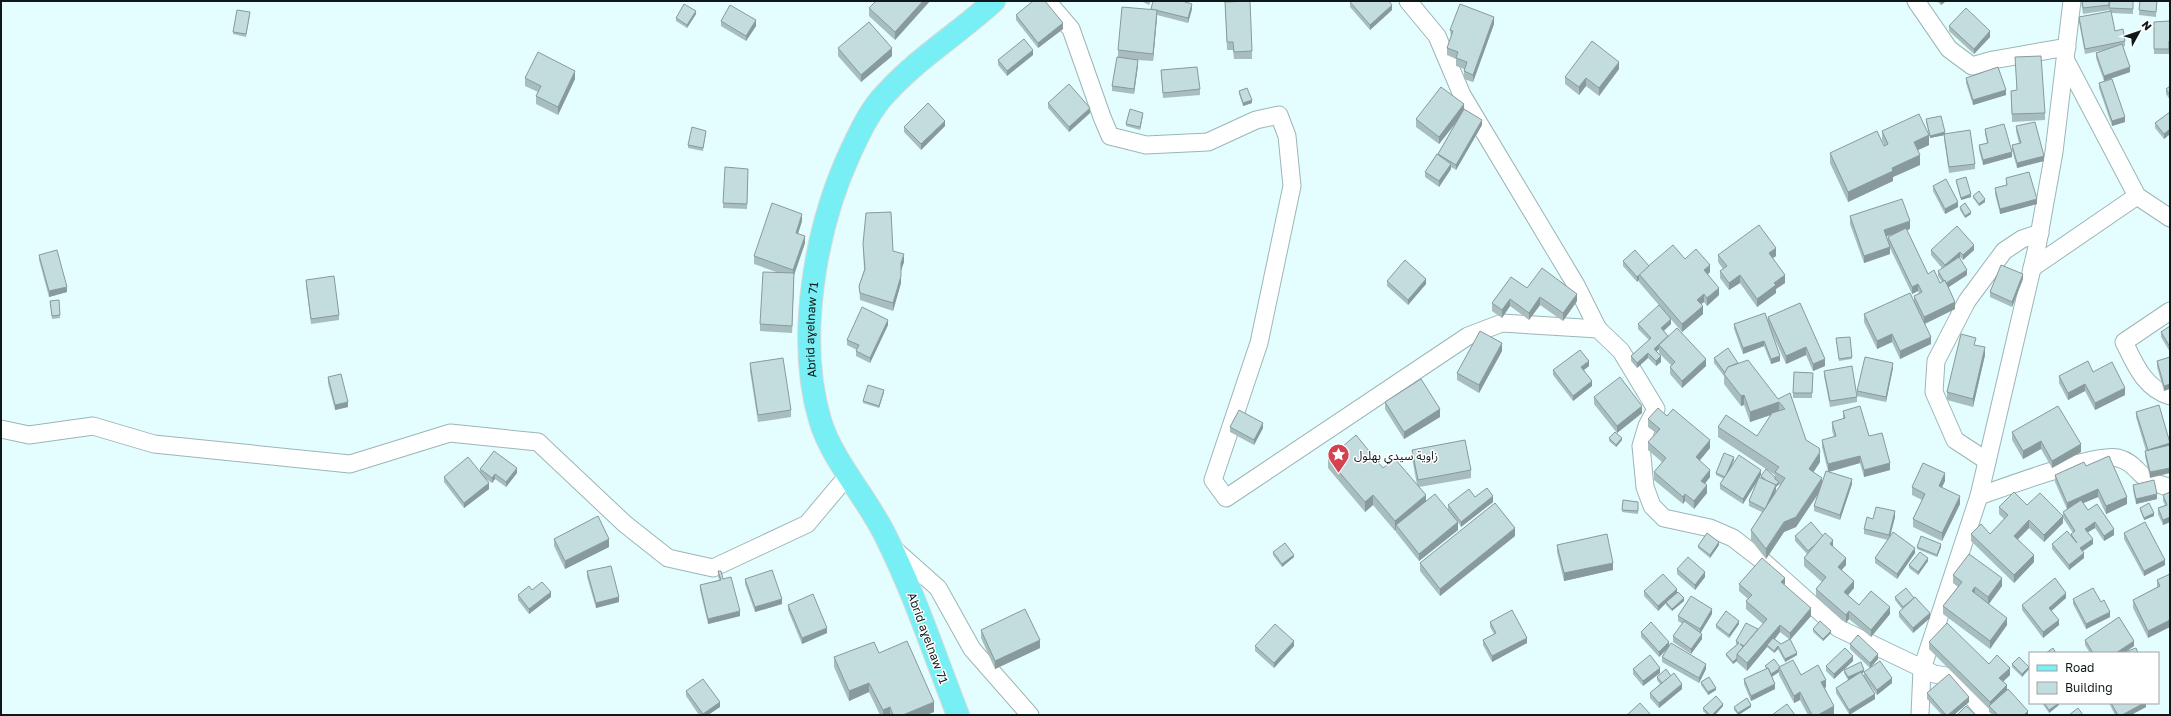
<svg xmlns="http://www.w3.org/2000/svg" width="2171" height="716" viewBox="0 0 2171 716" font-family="'Golos Text','Noto Sans Arabic',sans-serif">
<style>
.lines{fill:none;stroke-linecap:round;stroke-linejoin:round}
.minor-casing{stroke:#9db5b6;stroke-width:19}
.major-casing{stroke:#d9dada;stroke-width:24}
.minor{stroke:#fff;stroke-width:17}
.major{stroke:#77eff5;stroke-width:22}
.wall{fill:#a8bdbe;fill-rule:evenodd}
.shaded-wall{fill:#889a9b}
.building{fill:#c3dcdd;stroke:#889a9b}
.labels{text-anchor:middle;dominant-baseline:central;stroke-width:3;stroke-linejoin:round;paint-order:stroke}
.street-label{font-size:12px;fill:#0f1818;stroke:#fff}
.poi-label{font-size:12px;fill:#0f1818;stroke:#fff;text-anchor:start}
</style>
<rect width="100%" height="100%" fill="#e4fdfe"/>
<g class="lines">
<defs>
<g id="minor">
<polyline points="1047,1 1071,29 1102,117 1110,136 1146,145 1208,142 1256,120 1279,115 1287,136 1292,186 1259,343 1213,480 1226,498 1468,336 1502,323 1598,329 1621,351 1656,409 1647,426 1641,446 1645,487 1652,506 1664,518 1710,528 1733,538 1764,562 1838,628 1934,674 1952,677 1964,687 1987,715"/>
<polyline points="1408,1 1437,36 1462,95 1576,285 1598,329"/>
<polyline points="1916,1 1949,49 1972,66 1993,60 2067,47"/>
<polyline points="2066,61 2137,196 2170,218"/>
<polyline points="2032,268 2137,196"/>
<path d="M2170,311L2124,342C2135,364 2144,388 2170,396"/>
<polyline points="1,429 29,435 93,426 154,444 350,464 450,433 538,442 625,524 668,558 713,568 807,524 849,474"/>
<polyline points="1987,461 1955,440 1934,392 1936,361 1967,301 2004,251 2022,239 2040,233"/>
<path d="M1979,496C2005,487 2095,453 2118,458C2133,462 2136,471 2147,479C2153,483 2163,485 2170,488"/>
<polyline points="893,548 938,588 972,649 1030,715"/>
<polyline points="1920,715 1922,669 1979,496 2037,247 2054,152 2072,1"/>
</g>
<g id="major">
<path id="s1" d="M958,715C934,654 914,592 884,533C866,497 831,458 820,420C796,339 815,229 850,153C859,134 867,116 880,100C913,61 957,35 994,1"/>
</g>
</defs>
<!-- minor casing -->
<use href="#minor" class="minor-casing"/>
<!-- major casing -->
<use href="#major" class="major-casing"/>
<!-- minor -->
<use href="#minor" class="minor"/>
<!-- major -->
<use href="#major" class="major"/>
</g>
<!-- wall -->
<g class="wall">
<polygon points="930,1 895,40 869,16 869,8"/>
<polygon points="1141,1 1151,1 1149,5"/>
<polygon points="1937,1 1946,1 1941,5"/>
<polygon points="2081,1 2109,1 2109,10 2083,14"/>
<polygon points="2110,1 2133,1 2133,14 2111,13 2115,31 2125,41 2125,46 2123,47 2130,72 2104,81 2096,58 2096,53 2104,50 2085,54 2079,22 2079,17 2109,11"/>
<polygon points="2140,1 2157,1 2156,17 2139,15"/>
<polygon points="1225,2 1252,51 1252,59 1234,59 1233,50 1227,50"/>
<polygon points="1350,2 1392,10 1370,30 1350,7"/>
<polygon points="1151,9 1192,9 1188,23 1157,15 1153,61 1137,60 1138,65 1134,94 1112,91 1112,86 1118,57 1118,50 1151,10"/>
<polygon points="696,14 687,28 676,21 676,18"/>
<polygon points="250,15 246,37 233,34 233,32"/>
<polygon points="1016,15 1063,29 1038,48 1016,20"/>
<polygon points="721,21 756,26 746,41 721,26"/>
<polygon points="2170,21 2170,47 2169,47 2169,54 2154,54 2154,22"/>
<polygon points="1494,24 1473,82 1464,79 1464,69 1456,66 1456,59 1447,55 1447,48 1451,37 1450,30"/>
<polygon points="1949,26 1990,37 1974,54 1949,31"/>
<polygon points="838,48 892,56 861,82 838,56"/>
<polygon points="1033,55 1007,76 998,65 998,60"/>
<polygon points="2015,57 2045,113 2045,120 2012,122 2011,91 2017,90"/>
<polygon points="1619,69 1599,96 1586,86 1579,95 1565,84 1565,77"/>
<polygon points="1161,70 1200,89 1200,95 1163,98"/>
<polygon points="525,78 575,79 558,115 536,104 536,96 538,92 525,86"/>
<polygon points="1966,78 2006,95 1973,105 1966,83"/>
<polygon points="2099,83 2125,122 2112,126 2099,88"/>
<polygon points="2170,86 2170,100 2166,94 2166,89"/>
<polygon points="1239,91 1252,103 1243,106 1239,94"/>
<polygon points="1048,103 1090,113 1069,132 1048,108"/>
<polygon points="1464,109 1482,125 1456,170 1451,167 1451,169 1439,187 1425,177 1425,172 1438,155 1438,154 1456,123 1439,144 1416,127 1416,119"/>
<polygon points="2170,112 2170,134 2164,139 2155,128 2155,123"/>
<polygon points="1143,115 1140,130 1126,126 1126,124"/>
<polygon points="1926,119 1945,133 1975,164 1975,169 1949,173 1944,139 1944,135 1930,138 1926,122"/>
<polygon points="945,126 921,150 904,132 904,127"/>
<polygon points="2016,126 2044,161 2017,168 2012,150 2012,145 2019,143 2016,131"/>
<polygon points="1985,129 2012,157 1983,165 1979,150 1979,145 1987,143 1985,134"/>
<polygon points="1882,131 1929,145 1918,150 1920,165 1893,177 1893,181 1848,202 1830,163 1830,153 1884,146 1885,146 1882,140"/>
<polygon points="706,133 703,151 688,148 688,145"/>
<polygon points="748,174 747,209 723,208 723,203"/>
<polygon points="2006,178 2037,204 2000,214 1995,194 1995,188 2006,185"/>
<polygon points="1956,180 1971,197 1961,200 1956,182"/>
<polygon points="1933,186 1958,207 1945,214 1933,191"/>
<polygon points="1973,196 1985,202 1979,206 1973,198"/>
<polygon points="1960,207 1971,214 1965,218 1960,210"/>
<path d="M1850,216L1910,229L1906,230L1928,274L1940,283L1942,282L1938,276V271L1942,268L1931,255V250H1974L1963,260L1960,257H1959L1967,275L1948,287L1955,309L1925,324L1931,344L1900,359L1892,342L1877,349L1864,322V314L1914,301V296L1919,293L1918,291L1912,294L1890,248V254L1864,263L1850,224ZM1894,234L1888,237V241L1887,236Z"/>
<polygon points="802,221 798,233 805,243 794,275 792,333 760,331 760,324 779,273 754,264 754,256"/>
<polygon points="863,244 893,251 904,262 901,270 901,283 893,311 860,300 859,286 864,270"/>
<polygon points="39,255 67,292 49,297 39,260"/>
<polygon points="1718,255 1776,256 1772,258 1785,283 1776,289 1776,293 1757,307 1740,283 1729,290 1720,278 1720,271 1723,269 1718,262"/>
<polygon points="1685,259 1710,272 1708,274 1719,295 1707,306 1704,302 1701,304 1703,314 1682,332 1639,282 1639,280 1637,282 1623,266 1623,261 1649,266"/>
<polygon points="2023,279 2012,307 1990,297 1990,292"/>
<polygon points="306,280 339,315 339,320 311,324 306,285"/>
<polygon points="1387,281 1426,284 1408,305 1387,286"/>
<polygon points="1527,288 1577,301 1563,321 1540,305 1529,320 1510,306 1502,318 1492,311 1492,303"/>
<polygon points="50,301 60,315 60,318 52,319"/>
<polygon points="1800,303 1825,366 1813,371 1806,355 1786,364 1772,333 1780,361 1771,364 1764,346 1743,354 1734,329 1734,324 1768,323 1768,317"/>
<polygon points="1638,324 1671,324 1664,331 1668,336 1706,366 1682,388 1670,374 1670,367 1671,365 1659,353 1659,349 1657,351 1661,362 1656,366 1648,358 1637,368 1631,361 1631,356 1649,340 1638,329"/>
<polygon points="888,325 870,363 856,356 856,351 857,350 847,345 847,340"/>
<polygon points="2170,326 2170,352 2161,337 2161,332"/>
<polygon points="1836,338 1852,357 1852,359 1839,361"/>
<polygon points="1976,345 1985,355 1973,407 1947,400 1947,392"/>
<polygon points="1502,351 1479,393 1457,380 1457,373"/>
<polygon points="2170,357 2164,391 2157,367 2157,361"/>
<path d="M1714,358L1738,363L1778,399L1806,440L1820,462L1813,472L1822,482L1828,471L1822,447V440L1834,437L1832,430V422L1843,419V411L1869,436L1890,470L1864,477L1860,463L1829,472L1852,484L1840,520L1814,511V506L1818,494L1796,527L1784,532L1766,559L1751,540V530L1762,512L1749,506V501L1759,478L1743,504L1720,489V484L1724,479L1716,475V473L1734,460L1729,470L1761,475L1759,477L1761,478V476L1775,477V475L1718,437V427L1757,436L1771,415L1750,422L1744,405L1741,406L1724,384V376L1714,363ZM1779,484L1780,485L1775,494L1776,490V487Z"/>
<polygon points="750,363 791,410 791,417 758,422 750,371"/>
<polygon points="1589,366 1584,370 1592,386 1573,401 1553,375 1553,370"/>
<polygon points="1893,368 1886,402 1857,396 1857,391"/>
<polygon points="1824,371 1857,397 1857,402 1830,407 1824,376"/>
<polygon points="2093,372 2125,395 2095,410 2085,391 2068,400 2059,383 2059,376"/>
<polygon points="1813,373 1812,398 1793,398 1793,393"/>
<polygon points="328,377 348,407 335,410 328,383"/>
<polygon points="884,392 879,408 863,403 863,401"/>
<polygon points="1594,397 1642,413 1617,433 1594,404"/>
<polygon points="1385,402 1440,417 1404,439 1385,409"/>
<polygon points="2136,412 2170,442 2150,478 2145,456 2145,451 2146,451 2136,417"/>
<polygon points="1667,416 1710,448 1699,461 1710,477 1705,484 1707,493 1694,509 1685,501 1683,504 1654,480 1654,472 1662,462 1648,450 1648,442 1656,433 1648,427 1648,419"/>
<polygon points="1230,427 1263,428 1254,445 1230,432"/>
<polygon points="2012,432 2081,452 2052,468 2041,449 2023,459 2012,440"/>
<polygon points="1609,438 1622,440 1616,447 1609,441"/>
<polygon points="1412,450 1471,470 1471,478 1419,487 1426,501 1448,510 1448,505 1475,497 1493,502 1461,527 1458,522 1458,530 1419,561 1396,532 1396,530 1395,531 1373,505 1365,512 1328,468 1328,459 1383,468 1417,485 1412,458"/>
<polygon points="2086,466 2127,504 2106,514 2098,497 2083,503 2088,510 2114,535 2104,541 2095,528 2088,532 2093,544 2083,551 2084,558 2069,570 2052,549 2052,544 2071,536 2071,534 2073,533 2063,518 2063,523 2044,542 2029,528 2018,539 2034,562 2014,583 1971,541 1971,534 1990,534 2004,519 1999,514 1999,507 2027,505 2063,515 2063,512 2067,509 2055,482 2055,475"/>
<polygon points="480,469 517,473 506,487 495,479 492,483 483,477 489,489 464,508 444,482 444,477 480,473"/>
<polygon points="1945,481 1942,487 1960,504 1942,541 1913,527 1913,519 1922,500 1912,495 1912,487"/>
<polygon points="2133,485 2157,499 2136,504 2133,490"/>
<polygon points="2170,492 2170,522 2163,525 2158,514 2158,508 2165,505 2163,501 2163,495"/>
<polygon points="1623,500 1638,502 1638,514 1622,512"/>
<polygon points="2140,508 2154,516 2144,520 2140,510"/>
<polygon points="1895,517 1890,537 1915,553 1897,579 1875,563 1875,558 1888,540 1864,534 1864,529 1873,519"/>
<polygon points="2124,533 2165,565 2144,576 2124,539"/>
<polygon points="1515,536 1440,596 1420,571 1420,563"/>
<polygon points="1795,536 1823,536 1833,547 1846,565 1841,570 1854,588 1848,595 1859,605 1890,614 1871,637 1849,619 1846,623 1816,597 1816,589 1822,582 1804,566 1804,558 1807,554 1795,541"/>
<polygon points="554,539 609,547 565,569 554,546"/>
<polygon points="1557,545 1613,570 1564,581 1557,552"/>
<polygon points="1719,545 1710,558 1698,548 1698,546"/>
<polygon points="1917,547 1941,547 1937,557 1917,549"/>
<polygon points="1273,552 1294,557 1282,567 1273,555"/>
<polygon points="1928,561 1918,575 1909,568 1909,565"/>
<polygon points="1677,569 1705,577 1695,590 1677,574"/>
<polygon points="587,571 619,602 596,608 587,577"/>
<polygon points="718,571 723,579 740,616 708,624 700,590 700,585 719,580 718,576"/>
<polygon points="2170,574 2148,638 2133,608 2133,600 2157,587 2157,580"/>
<polygon points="1953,575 2002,586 1989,604 2007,625 1990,649 1943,614 1943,606 1958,587 1953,583"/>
<polygon points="745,579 782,604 755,612 745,584"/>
<path d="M1739,584L1785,585L1811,616L1790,640L1797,655L1785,662L1778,649L1774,653L1767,647L1747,671L1737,662V661L1733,664L1726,656V654L1737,644H1736V641L1758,630L1763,624L1746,609V601L1748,599L1739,591ZM1780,632L1789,639L1781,644L1775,639Z"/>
<polygon points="532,590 551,597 529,614 518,600 518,595"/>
<polygon points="1644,591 1677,593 1684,601 1672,611 1666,605 1666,603 1658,611 1644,596"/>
<polygon points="1895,597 1914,598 1930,618 1913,633 1899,617 1899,612 1902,609 1895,600"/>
<polygon points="2066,598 2051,611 2059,625 2043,638 2022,610 2022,605"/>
<polygon points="2073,599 2110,617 2086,629 2073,604"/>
<polygon points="788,605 827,633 802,644 788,610"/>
<polygon points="1712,614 1700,633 1702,639 1691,654 1673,642 1673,636 1683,624 1678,621 1678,616"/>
<polygon points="1490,622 1527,643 1492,662 1483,645 1483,640 1494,634 1490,627"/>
<polygon points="1739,624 1729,638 1716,628 1716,625"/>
<polygon points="1813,629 1831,633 1823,641 1813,632"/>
<polygon points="981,630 1040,648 995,669 981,638"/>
<polygon points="1641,632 1669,645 1706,669 1699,683 1662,662 1662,657 1667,649 1659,657 1641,637"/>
<polygon points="2085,640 2134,646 2125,652 2138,653 2090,653 2085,645"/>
<polygon points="1929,642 1989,664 2010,675 2003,682 2007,691 2028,715 1993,715 1989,712 1989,709 1929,649"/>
<polygon points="1850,644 1878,659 1870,668 1850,649"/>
<polygon points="1255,646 1294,646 1274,668 1255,651"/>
<polygon points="879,653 934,712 926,715 880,715 869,692 849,701 834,667 834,657"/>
<polygon points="1853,661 1834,679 1826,671 1826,666"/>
<polygon points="2012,664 2029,669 2022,677 2012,667"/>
<polygon points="1765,666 1780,667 1801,675 1826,687 1825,688 1834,714 1832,715 1808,715 1800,700 1794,703 1779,675 1779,672 1772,677 1775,689 1751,701 1744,684 1744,679 1766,669"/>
<polygon points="1633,669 1660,673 1643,686 1633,674"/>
<polygon points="1844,670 1864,672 1862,673 1864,676 1864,672 1892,683 1877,695 1870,685 1875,699 1851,714 1849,714 1836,693 1836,688 1851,679 1848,680 1844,673"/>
<polygon points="1671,676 1682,689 1659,708 1650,698 1650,693 1660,684 1657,680 1657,677"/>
<polygon points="1701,682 1716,690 1708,695 1701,685"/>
<polygon points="686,691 720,707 708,715 699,715 686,696"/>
<polygon points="1927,693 1969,702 1954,715 1942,715 1927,699"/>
<polygon points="2042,703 2059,703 2059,705 2049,713"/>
<polygon points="2109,703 2146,703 2146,707 2131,715 2115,715"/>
<polygon points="1723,706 1715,715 1707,715 1703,711 1703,708"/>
<polygon points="1734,707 1751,707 1739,715 1738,715 1734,710"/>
</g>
<!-- shaded-wall -->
<g class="shaded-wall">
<polygon points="923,1 930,1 895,40 895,32"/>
<polygon points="1941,1 1946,1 1941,5"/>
<polygon points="1192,4 1192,9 1188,23 1188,18"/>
<polygon points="1392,5 1392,10 1370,30 1370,25"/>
<polygon points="1157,10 1157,18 1153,61 1153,54"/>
<polygon points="696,11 696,14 687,28 687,25"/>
<polygon points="1494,17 1494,24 1473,82 1473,75"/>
<polygon points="756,20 756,26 746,41 746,36"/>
<polygon points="1063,23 1063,29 1038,48 1038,43"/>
<polygon points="1990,31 1990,37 1974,54 1974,49"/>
<polygon points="892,48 892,56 861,82 861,75"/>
<polygon points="1033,50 1033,55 1007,76 1007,71"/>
<polygon points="1138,60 1138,65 1134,94 1134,89"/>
<polygon points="1619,62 1619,69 1599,96 1599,88"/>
<polygon points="2130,67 2130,72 2104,81 2104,76"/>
<polygon points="575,71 575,79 558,115 558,107"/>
<polygon points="1586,78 1586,86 1579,95 1579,87"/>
<polygon points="2006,90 2006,95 1973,105 1973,100"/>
<polygon points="1252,100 1252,103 1243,106 1243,103"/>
<polygon points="1464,104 1464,112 1439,144 1439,137"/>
<polygon points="1090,108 1090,113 1069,132 1069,127"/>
<polygon points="1143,113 1143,115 1140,130 1140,127"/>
<polygon points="2125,117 2125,122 2112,126 2112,121"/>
<polygon points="1482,120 1482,125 1456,170 1456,165"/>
<polygon points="945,121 945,126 921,150 921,144"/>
<polygon points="2170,129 2170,134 2164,139 2164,134"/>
<polygon points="1945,132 1945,135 1930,138 1930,136"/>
<polygon points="1929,135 1929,145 1914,152 1914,142"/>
<polygon points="2012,152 2012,157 1983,165 1983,160"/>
<polygon points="1920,155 1920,165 1893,177 1893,181 1848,202 1848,192 1892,168"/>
<polygon points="2044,156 2044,161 2017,168 2017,163"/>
<polygon points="1451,164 1451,169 1439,187 1439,181"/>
<polygon points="1971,194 1971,197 1961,200 1961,198"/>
<polygon points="1985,199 1985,202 1979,206 1979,204"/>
<polygon points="2037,199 2037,204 2000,214 2000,209"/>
<polygon points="1958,202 1958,207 1945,214 1945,209"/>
<polygon points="1971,212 1971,214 1965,218 1965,216"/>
<polygon points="802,214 802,221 796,240 796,233"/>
<polygon points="1910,221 1910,229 1884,237 1884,230"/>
<polygon points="805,236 805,243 794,275 792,333 793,270"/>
<polygon points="1974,245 1974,250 1963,260 1963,255"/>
<polygon points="1890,247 1890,254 1864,263 1864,256"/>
<polygon points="1776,248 1776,256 1769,261 1769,253"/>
<polygon points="1960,252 1960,257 1945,270 1945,265"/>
<polygon points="904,254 904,262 901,271 901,263"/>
<polygon points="1710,265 1710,272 1704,278 1704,270"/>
<polygon points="1967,270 1967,275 1946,289 1946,284"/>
<polygon points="2023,274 2023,279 2012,307 2012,302"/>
<polygon points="1639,275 1639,280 1637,282 1637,277"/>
<polygon points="1740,275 1740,283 1729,290 1729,283"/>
<polygon points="1785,275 1785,283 1776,289 1776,293 1757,307 1757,299 1774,283"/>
<polygon points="901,276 901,283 893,311 893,303"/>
<polygon points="1426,279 1426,284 1408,305 1408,300"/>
<polygon points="1918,284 1918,291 1912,294 1912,287"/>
<polygon points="67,287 67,292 49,297 49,291"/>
<polygon points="1719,288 1719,295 1707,306 1707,298"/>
<polygon points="1577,294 1577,301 1563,321 1563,313"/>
<polygon points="1704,294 1704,302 1697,307 1697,300"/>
<polygon points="1540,297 1540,305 1529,320 1529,313"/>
<polygon points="1510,299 1510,306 1502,318 1502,310"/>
<polygon points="1955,302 1955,309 1924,324 1924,317"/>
<polygon points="1703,306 1703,314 1682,332 1682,324"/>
<polygon points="1671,319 1671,324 1661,333 1661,328"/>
<polygon points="888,320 888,325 870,363 870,358"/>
<polygon points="1892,334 1892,342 1877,349 1877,341"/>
<polygon points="1668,336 1659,345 1659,349 1654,354 1654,349"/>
<polygon points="1931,337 1931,344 1900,359 1900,351"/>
<polygon points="1764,341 1764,346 1743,354 1743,348"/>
<polygon points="1502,343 1502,351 1479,393 1479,385"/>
<polygon points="1806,347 1806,355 1786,364 1786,356"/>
<polygon points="1985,347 1985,355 1973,407 1973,399"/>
<polygon points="1648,353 1648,358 1637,368 1637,363"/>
<polygon points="1661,356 1661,362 1656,366 1656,361"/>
<polygon points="1780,356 1780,361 1771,364 1771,359"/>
<polygon points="1706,359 1706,366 1682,388 1682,381"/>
<polygon points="1825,359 1825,366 1813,371 1813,364"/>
<polygon points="1589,361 1589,366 1581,372 1581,367"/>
<polygon points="1893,363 1893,368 1886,402 1886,397"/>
<polygon points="1592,381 1592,386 1573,401 1573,396"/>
<polygon points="2085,384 2085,391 2068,400 2068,393"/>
<polygon points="2170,384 2170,389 2164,391 2164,386"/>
<polygon points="2125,388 2125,395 2095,410 2095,403"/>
<polygon points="884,390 884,392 879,408 879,406"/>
<polygon points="1744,395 1744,405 1741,406 1741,396"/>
<polygon points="348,402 348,407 335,410 335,405"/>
<polygon points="1779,402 1779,412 1750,422 1750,412"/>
<polygon points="1642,406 1642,413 1617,433 1617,426"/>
<polygon points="1440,409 1440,417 1404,439 1404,432"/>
<polygon points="1263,423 1263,428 1254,445 1254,440"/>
<polygon points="1622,438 1622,440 1616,447 1616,445"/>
<polygon points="1710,440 1710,448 1696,465 1696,457"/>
<polygon points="2041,441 2041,449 2023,459 2023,451"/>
<polygon points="2170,443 2170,448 2148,455 2148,450"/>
<polygon points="2081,444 2081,452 2052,468 2052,461"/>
<polygon points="1820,452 1820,462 1809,479 1809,469"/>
<polygon points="1860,456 1860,463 1828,472 1828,464"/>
<polygon points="1734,457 1734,460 1725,480 1725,477"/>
<polygon points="1890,463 1890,470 1864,477 1864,470"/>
<polygon points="517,468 517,473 506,487 506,482"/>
<polygon points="2170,468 2170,473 2150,478 2150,472"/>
<polygon points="1710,470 1710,477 1701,488 1701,481"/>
<polygon points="1761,470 1761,475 1743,504 1743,499"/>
<polygon points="1945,473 1945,481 1939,493 1939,486"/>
<polygon points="495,474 495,479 492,483 492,478"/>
<polygon points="1822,478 1822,488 1796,527 1784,532 1766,559 1766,549 1784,522"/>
<polygon points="1852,479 1852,484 1840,520 1840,515"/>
<polygon points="1779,482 1779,484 1776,487 1776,490 1765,514 1765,509 1774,487"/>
<polygon points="489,483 489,489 464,508 464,503"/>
<polygon points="1707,485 1707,493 1694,509 1694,501"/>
<polygon points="2098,489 2098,497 2067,510 2067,503"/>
<polygon points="1685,494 1685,501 1683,504 1683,497"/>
<polygon points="2157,494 2157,499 2136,504 2136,499"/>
<polygon points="1373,495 1373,505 1365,512 1365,502"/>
<polygon points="1426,495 1426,505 1396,525 1396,530 1395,531 1395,521"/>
<polygon points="1493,496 1493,502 1461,527 1461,522"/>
<polygon points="1960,496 1960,504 1942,541 1942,533"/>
<polygon points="2127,497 2127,504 2106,514 2106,506"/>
<polygon points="1895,511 1895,517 1889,540 1889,535"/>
<polygon points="2154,513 2154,516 2144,520 2144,518"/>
<polygon points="2063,516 2063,523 2044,542 2044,535"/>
<polygon points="2170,517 2170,522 2163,525 2163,520"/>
<polygon points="2029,520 2029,528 2014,543 2014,536"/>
<polygon points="1458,522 1458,530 1419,561 1419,554"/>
<polygon points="2095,522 2095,528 2085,534 2085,529"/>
<polygon points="1515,528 1515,536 1440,596 1440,589"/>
<polygon points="2114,529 2114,535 2104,541 2104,536"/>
<polygon points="609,539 609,547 565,569 565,561"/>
<polygon points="2093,539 2093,544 2080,553 2080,548"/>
<polygon points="1833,540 1833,547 1830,544"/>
<polygon points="1719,542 1719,545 1710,558 1710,555"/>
<polygon points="1941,544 1941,547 1937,557 1937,555"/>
<polygon points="1915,548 1915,553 1897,579 1897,574"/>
<polygon points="2084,553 2084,558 2069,570 2069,565"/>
<polygon points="1294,555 1294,557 1282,567 1282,564"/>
<polygon points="2034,555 2034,562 2014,583 2014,575"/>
<polygon points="1846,558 1846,565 1838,574 1838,567"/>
<polygon points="1928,558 1928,561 1918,575 1918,572"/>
<polygon points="2165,560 2165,565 2144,576 2144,571"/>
<polygon points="1613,563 1613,570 1564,581 1564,573"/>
<polygon points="1705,572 1705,577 1695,590 1695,585"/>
<polygon points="1785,578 1785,585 1781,582"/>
<polygon points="2002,578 2002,586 1988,605 1988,597"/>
<polygon points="1854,581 1854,588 1844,600 1844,592"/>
<polygon points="1975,587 1975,595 1972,591"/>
<polygon points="1677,589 1677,594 1666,602 1666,603 1658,611 1658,606"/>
<polygon points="551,592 551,597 529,614 529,609"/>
<polygon points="2066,593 2066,598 2049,613 2049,608"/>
<polygon points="619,597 619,602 596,608 596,603"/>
<polygon points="1684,598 1684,601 1672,611 1672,609"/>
<polygon points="782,599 782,604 755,612 755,607"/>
<polygon points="1890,607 1890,614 1871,637 1871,630"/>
<polygon points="1811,608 1811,616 1790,640 1790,633"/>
<polygon points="1712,609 1712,614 1700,634 1700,629"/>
<polygon points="740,611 740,616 708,624 708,619"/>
<polygon points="1849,611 1849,619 1846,623 1846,615"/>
<polygon points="2110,612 2110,617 2086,629 2086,624"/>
<polygon points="1930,613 1930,618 1913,633 1913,628"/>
<polygon points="2007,618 2007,625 1990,649 1990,641"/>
<polygon points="2059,620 2059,625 2043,638 2043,632"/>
<polygon points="2170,620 2170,627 2148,638 2148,631"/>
<polygon points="1739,621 1739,624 1729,638 1729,635"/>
<polygon points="1780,625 1780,632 1769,646 1767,645 1767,647 1747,671 1747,663"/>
<polygon points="827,628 827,633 802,644 802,638"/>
<polygon points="1831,631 1831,633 1823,641 1823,639"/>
<polygon points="1702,634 1702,639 1691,654 1691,649"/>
<polygon points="1527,638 1527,643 1492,662 1492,656"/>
<polygon points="1040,640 1040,648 995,669 995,661"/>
<polygon points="1294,641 1294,646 1274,668 1274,663"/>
<polygon points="2134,641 2134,646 2124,653 2116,653"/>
<polygon points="1669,642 1669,647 1659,657 1659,652"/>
<polygon points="1778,646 1778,649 1774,653 1774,651"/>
<polygon points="1797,653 1797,655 1785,662 1785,659"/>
<polygon points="1878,654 1878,659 1870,668 1870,663"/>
<polygon points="1853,656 1853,661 1834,679 1834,674"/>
<polygon points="1737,658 1737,661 1733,664 1733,662"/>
<polygon points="1706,664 1706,669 1699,683 1699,678"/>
<polygon points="2029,667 2029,669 2022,677 2022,674"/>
<polygon points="1660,668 1660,673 1643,686 1643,681"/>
<polygon points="2010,668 2010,675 1999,685 1999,678"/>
<polygon points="1779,669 1779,672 1771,677 1771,674"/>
<polygon points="1864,670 1864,672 1848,680 1848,677"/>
<polygon points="1892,678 1892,683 1877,695 1877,690"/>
<polygon points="1826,680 1826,687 1821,690 1821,682"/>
<polygon points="869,683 869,692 849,701 849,691"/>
<polygon points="1682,684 1682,689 1659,708 1659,703"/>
<polygon points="1775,684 1775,689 1751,701 1751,696"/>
<polygon points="2007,685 2007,692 1990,707 1990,702"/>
<polygon points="1716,688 1716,690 1708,695 1708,692"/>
<polygon points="1800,692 1800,700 1794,703 1794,696"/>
<polygon points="1875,694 1875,699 1849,715 1849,710"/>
<polygon points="1969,697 1969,702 1954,715 1948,715"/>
<polygon points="720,702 720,707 708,715 703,715 703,714"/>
<polygon points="934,702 934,712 926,715 903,715"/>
<polygon points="2059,703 2059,705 2049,713 2049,710"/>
<polygon points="2144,703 2146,703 2146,707 2131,715 2122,715"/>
<polygon points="1723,704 1723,706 1715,715 1712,715"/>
<polygon points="1751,705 1751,707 1738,715 1738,713"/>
<polygon points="1834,706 1834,714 1832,715 1818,715"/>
<polygon points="890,707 890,715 883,715 883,710"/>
<polygon points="2028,711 2028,715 2024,715"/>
</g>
<!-- building -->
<g class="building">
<polygon points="876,1 923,1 895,32 869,8"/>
<polygon points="1033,1 1045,1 1063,23 1038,43 1016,15"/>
<polygon points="1153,1 1182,1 1192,4 1188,18 1151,9"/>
<polygon points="1250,1 1252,51 1234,52 1233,42 1227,42 1225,2"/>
<polygon points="1352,1 1389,1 1392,5 1370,25 1350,2"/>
<polygon points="2082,1 2109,1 2109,5 2083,8"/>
<polygon points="2110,1 2133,1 2133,9 2109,8"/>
<polygon points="2140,1 2157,1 2156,12 2139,10"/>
<polygon points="684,4 696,11 687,25 676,18"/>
<polygon points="1460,4 1494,17 1473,75 1464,71 1467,62 1456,58 1458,52 1447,48 1453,31 1450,30"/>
<polygon points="730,5 756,20 746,36 721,21"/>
<polygon points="1122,7 1157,10 1153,54 1118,50"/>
<polygon points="1966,8 1990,31 1974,49 1949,26"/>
<polygon points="237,10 250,12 246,34 233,32"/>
<polygon points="2111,11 2115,31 2123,29 2125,41 2085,49 2079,17"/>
<polygon points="2170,21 2170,41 2169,41 2169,49 2154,49 2154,22"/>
<polygon points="869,22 892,48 861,75 838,48"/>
<polygon points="1024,39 1033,50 1007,71 998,60"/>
<polygon points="1592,41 1619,62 1599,88 1586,78 1579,87 1565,77"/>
<polygon points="2122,44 2130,67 2104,76 2096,53"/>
<polygon points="538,52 575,71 558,107 536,96 541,86 525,78"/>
<polygon points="2041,56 2045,113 2012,114 2011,91 2017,90 2015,57"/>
<polygon points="1117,57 1138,60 1134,89 1112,86"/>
<polygon points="1197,67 1200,89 1163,93 1161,70"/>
<polygon points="1998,67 2006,90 1973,100 1966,78"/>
<polygon points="2112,79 2125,117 2112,121 2099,83"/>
<polygon points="1069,84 1090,108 1069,127 1048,103"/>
<polygon points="2170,86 2170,95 2166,89"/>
<polygon points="1441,87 1464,104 1439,137 1416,119"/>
<polygon points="1247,88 1252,100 1243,103 1239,91"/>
<polygon points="928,103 945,121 921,144 904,127"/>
<polygon points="1130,109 1143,113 1140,127 1126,124"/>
<polygon points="1464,109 1482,120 1456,165 1438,154"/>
<polygon points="2170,112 2170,129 2164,134 2155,123"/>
<polygon points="1919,114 1929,135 1914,142 1920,155 1892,168 1893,171 1848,192 1830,153 1877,131 1884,146 1888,144 1882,131"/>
<polygon points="1941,116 1945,132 1930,136 1926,119"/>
<polygon points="2035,122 2044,156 2017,163 2012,145 2021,143 2016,126"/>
<polygon points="2004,124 2012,152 1983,160 1979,145 1988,143 1985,129"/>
<polygon points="692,127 706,131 703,148 688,145"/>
<polygon points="1970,130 1975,164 1949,167 1944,134"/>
<polygon points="1437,154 1451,164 1439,181 1425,172"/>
<polygon points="725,167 748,169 747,204 723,203"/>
<polygon points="2029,172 2037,199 2000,209 1995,188 2007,185 2006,178"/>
<polygon points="1966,177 1971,194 1961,198 1956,180"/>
<polygon points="1946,179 1958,202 1945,209 1933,186"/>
<polygon points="1979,191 1985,199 1979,204 1973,196"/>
<polygon points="1902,199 1910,221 1884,230 1890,247 1864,256 1850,216"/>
<polygon points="772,203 802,214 796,233 805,236 793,270 754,256"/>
<polygon points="1965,203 1971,212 1965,216 1960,207"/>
<polygon points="891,212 893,251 904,254 901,263 901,276 893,303 860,293 859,286 865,269 863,244 866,213"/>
<polygon points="1759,225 1776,248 1769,253 1785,275 1774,283 1776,285 1757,299 1740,275 1729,283 1720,271 1727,266 1718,255"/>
<polygon points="1957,226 1974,245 1963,255 1960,252 1945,265 1931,250"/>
<polygon points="1906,228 1928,274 1934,270 1940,283 1945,280 1955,302 1924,317 1914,296 1922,292 1918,284 1912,287 1888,237"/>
<polygon points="1673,245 1685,259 1696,249 1710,265 1704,270 1719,288 1707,298 1704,294 1697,300 1703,306 1682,324 1639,274"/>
<polygon points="57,250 67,287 49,291 39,255"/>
<polygon points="1635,250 1649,266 1637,277 1623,261"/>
<polygon points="1959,257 1967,270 1946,283 1945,280 1944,281 1938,271"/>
<polygon points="1405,260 1426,279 1408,300 1387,281"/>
<polygon points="2001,265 2023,274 2012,302 1990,292"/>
<polygon points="1542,268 1577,294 1563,313 1540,297 1529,313 1510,299 1502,310 1492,303 1511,277 1527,288"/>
<polygon points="763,272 794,273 792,326 760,324"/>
<polygon points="334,276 339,315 311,319 306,280"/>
<polygon points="1910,293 1931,337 1900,351 1892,334 1877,341 1864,314"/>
<polygon points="59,300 60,315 52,316 50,301"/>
<polygon points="1800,303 1825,359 1813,364 1806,347 1786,356 1768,317"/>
<polygon points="1659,305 1671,319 1661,328 1668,336 1654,349 1661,356 1656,361 1648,353 1637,363 1631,356 1651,338 1638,324"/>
<polygon points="862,307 888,320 870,358 856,351 859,345 847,340"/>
<polygon points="1765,313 1780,356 1771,359 1764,341 1743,348 1734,324"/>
<polygon points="2170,326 2170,347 2161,332"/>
<polygon points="1677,328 1706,359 1682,381 1670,367 1675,362 1659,345"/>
<polygon points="1480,331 1502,343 1479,385 1457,373"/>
<polygon points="1961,334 1976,338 1974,345 1985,347 1973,399 1947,392"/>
<polygon points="1850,337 1852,357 1839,359 1836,338"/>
<polygon points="1728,348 1738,363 1728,367 1725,373 1714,358"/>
<polygon points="1580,350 1589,361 1581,367 1592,381 1573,396 1553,370"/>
<polygon points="1865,357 1893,363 1886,397 1857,391"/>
<polygon points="2170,357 2170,384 2164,386 2157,361"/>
<polygon points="783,358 791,410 758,415 750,363"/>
<polygon points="1748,360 1778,399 1790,393 1806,440 1819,448 1820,452 1809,469 1822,478 1796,517 1784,522 1766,549 1751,530 1785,478 1775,472 1779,467 1718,427 1726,415 1757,436 1772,413 1785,409 1779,402 1750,412 1744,395 1741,396 1724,374 1728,367"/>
<polygon points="2088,361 2093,372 2112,362 2125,388 2095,403 2085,384 2068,393 2059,376"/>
<polygon points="1852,366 1857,397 1830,401 1824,371"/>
<polygon points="1794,372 1813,373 1812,393 1793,393"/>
<polygon points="341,374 348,402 335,405 328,377"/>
<polygon points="1620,377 1642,406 1617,426 1594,397"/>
<polygon points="1421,379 1440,409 1404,432 1385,402"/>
<polygon points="868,385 884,390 879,406 863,401"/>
<polygon points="2159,405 2170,443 2148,450 2136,412"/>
<polygon points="1860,406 1869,436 1882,433 1890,463 1864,470 1860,456 1828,464 1822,440 1836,436 1832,422 1845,418 1843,411"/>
<polygon points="2058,406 2081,444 2052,461 2041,441 2023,451 2012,432"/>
<polygon points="1658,408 1667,416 1673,409 1710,440 1696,457 1710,470 1701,481 1707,485 1694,501 1685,494 1683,497 1654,472 1666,458 1648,442 1660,429 1648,419"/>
<polygon points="1239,410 1263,423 1254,440 1230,427"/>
<polygon points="1615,432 1622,438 1616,445 1609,438"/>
<polygon points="1356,435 1383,468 1395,459 1426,495 1395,521 1373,495 1365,502 1328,459"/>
<polygon points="1465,440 1471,470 1418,480 1412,450"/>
<polygon points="2170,445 2170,468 2150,472 2145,451"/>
<polygon points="494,451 517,468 506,482 495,474 492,478 480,469"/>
<polygon points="1724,453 1734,457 1725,477 1716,473"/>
<polygon points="1739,455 1761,470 1743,499 1720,484"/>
<polygon points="2109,456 2127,497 2106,506 2098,489 2067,503 2055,475 2084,462 2086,466"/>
<polygon points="468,457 489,483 464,503 444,477"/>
<polygon points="1923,463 1945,473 1939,486 1960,496 1942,533 1913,519 1925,494 1912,487"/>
<polygon points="1766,469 1775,477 1775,479 1779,482 1776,485 1767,481 1761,476"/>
<polygon points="1826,471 1852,479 1840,515 1814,506"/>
<polygon points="1759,477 1776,485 1765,509 1749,501"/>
<polygon points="2154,480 2157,494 2136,499 2133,485"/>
<polygon points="1487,488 1493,496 1461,522 1448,505 1469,489 1475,497"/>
<polygon points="2014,492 2027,505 2040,493 2063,516 2044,535 2029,520 2014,536 2034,555 2014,575 1971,534 1981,524 1990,534 2008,515 1999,507"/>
<polygon points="2170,492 2170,517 2163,520 2158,508 2167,505 2163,495"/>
<polygon points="1435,494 1458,522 1419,554 1396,525"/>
<polygon points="1623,500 1638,502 1638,511 1622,510"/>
<polygon points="2081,500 2088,510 2097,504 2114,529 2104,536 2095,522 2085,529 2093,539 2080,548 2084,553 2069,565 2052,544 2067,531 2077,543 2071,534 2075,531 2063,512"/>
<polygon points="1495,503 1515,528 1440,589 1420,563"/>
<polygon points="2149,503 2154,513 2144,518 2140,508"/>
<polygon points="1876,507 1895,511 1889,535 1864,529 1867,517 1873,519"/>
<polygon points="598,516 609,539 565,561 554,539"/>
<polygon points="1811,522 1823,536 1817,543 1808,551 1795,536"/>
<polygon points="2145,522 2165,560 2144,571 2124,533"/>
<polygon points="1893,532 1915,548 1897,574 1875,558"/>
<polygon points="1707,533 1719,542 1710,555 1698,546"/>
<polygon points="1825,533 1833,540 1830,544 1846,558 1838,567 1854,581 1844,592 1859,605 1871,591 1890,607 1871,630 1849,611 1846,615 1816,589 1826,577 1804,558"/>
<polygon points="1607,534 1613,563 1564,573 1557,545"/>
<polygon points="1921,536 1941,544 1937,555 1917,547"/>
<polygon points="1285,543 1294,555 1282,564 1273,552"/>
<polygon points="1920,552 1928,558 1918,572 1909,565"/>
<polygon points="1969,554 2002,578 1988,597 1975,587 1972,591 2007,618 1990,641 1943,606 1962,582 1953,575"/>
<polygon points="1688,557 1705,572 1695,585 1677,569"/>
<polygon points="1762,558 1785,578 1781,582 1811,608 1790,633 1780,625 1747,663 1737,654 1767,619 1746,601 1752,595 1739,584"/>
<polygon points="611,566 619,597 596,603 587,571"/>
<polygon points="772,570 782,599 755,607 745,579"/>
<polygon points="718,571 721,571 723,579 731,577 740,611 708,619 700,585 721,580"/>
<polygon points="1663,574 1677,589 1658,606 1644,591"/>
<polygon points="2170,574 2170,620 2148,631 2133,600 2160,586 2157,580"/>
<polygon points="2055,578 2066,593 2049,608 2059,620 2043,632 2022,605"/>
<polygon points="542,582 551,592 529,609 518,595 529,586 532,590"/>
<polygon points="1906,588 1914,598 1903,607 1895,597"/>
<polygon points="2093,588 2101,602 2104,600 2110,612 2086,624 2073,599"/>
<polygon points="1678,592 1684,598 1672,609 1666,602"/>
<polygon points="813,594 827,628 802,638 788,605"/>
<polygon points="1691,596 1712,609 1700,629 1678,616"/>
<polygon points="1915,597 1930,613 1913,628 1899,612"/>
<polygon points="1025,609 1040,640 995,661 981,630"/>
<polygon points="1512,610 1527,638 1492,656 1483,640 1496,633 1490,622"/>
<polygon points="1726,611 1739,621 1729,635 1716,625"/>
<polygon points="2119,617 2134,641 2116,653 2093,653 2085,640"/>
<polygon points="1684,621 1702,634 1691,649 1673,636"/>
<polygon points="1820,621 1831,631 1823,639 1813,629"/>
<polygon points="1651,622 1669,642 1659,652 1641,632"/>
<polygon points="1746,623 1758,629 1744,646 1740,644 1743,647 1737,654 1737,658 1733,662 1726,654 1739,643 1736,641"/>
<polygon points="1947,623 1989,664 1997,655 2010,668 1999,678 2007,685 1990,702 1929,642"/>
<polygon points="1275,624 1294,641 1274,663 1255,646"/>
<polygon points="1858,635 1878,654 1870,663 1850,644"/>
<polygon points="1773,638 1781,644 1790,639 1797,653 1785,659 1778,646 1774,651 1767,645"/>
<polygon points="907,641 934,702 903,715 893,715 890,707 883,710 869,683 849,691 834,657 874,642 879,653"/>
<polygon points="1671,643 1706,664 1699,678 1662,657"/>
<polygon points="1845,648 1853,656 1834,674 1826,666"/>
<polygon points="2053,648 2056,653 2046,653"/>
<polygon points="2136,648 2138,653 2122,653"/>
<polygon points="1650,655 1660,668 1643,681 1633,669"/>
<polygon points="2019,657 2029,667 2022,674 2012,664"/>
<polygon points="1774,659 1780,667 1779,667 1779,669 1771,674 1768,668 1767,668 1765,666"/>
<polygon points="1793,660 1801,675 1818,665 1826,680 1821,682 1834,706 1818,715 1812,715 1800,692 1794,696 1779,667"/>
<polygon points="1880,661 1892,678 1877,690 1864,672"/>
<polygon points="1861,662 1864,670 1848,677 1844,670"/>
<polygon points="1768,668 1775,684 1751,696 1744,679"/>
<polygon points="1666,669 1671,676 1662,683 1657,677"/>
<polygon points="1861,672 1875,694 1849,710 1836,688"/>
<polygon points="1674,673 1682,684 1659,703 1650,693"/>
<polygon points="1949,674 1969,697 1948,715 1946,715 1927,693"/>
<polygon points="1709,677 1716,688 1708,692 1701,682"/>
<polygon points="703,679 720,702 703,714 686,691"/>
<polygon points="2008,689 2028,711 2024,715 1998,715 1989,706"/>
<polygon points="1716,696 1723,704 1712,715 1710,715 1703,708"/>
<polygon points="1747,698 1751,705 1738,713 1734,707"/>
<polygon points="1640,703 1651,715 1627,715"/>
<polygon points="2044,703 2059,703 2049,710"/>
<polygon points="2111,703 2144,703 2122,715 2118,715"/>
<polygon points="1787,704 1795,715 1772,715"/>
<polygon points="1966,706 1976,715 1957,715"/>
<polygon points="2078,708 2083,715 2069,715"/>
</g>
<!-- icons -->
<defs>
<symbol id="sight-pin" viewBox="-11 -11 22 30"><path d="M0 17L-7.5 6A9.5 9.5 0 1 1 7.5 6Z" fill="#d3424e" stroke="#fff"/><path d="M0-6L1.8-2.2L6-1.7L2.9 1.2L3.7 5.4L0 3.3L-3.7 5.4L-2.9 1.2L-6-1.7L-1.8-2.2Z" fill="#fff"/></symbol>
</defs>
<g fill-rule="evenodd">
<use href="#sight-pin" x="1326" y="442" width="25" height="34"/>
</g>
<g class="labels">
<!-- street labels -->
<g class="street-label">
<text stroke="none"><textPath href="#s1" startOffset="418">Abrid aɣelnaw 71</textPath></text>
<text transform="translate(928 638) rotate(70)">Abrid aɣelnaw 71</text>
</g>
<!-- poi labels -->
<g class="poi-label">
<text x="1354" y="455">زاوية سيدي بهلول</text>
</g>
</g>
<!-- border -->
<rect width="2171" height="716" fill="none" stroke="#0f1818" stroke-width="4"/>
<!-- legend -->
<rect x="2029" y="652" width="130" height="52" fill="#ffffff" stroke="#9fa3a3"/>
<rect x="2037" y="665" width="20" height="6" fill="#77eff5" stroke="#9fa3a3"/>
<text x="2065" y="672" font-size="12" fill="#0f1818">Road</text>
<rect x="2037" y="682" width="20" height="12" fill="#c3dcdd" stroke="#9fa3a3"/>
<text x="2065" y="692" font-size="12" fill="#0f1818">Building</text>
<!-- north arrow -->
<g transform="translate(2139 32) rotate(50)" stroke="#ffffff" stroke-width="3" paint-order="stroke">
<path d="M0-3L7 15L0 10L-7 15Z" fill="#0f1818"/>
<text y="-6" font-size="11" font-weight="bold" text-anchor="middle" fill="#0f1818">N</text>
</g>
</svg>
